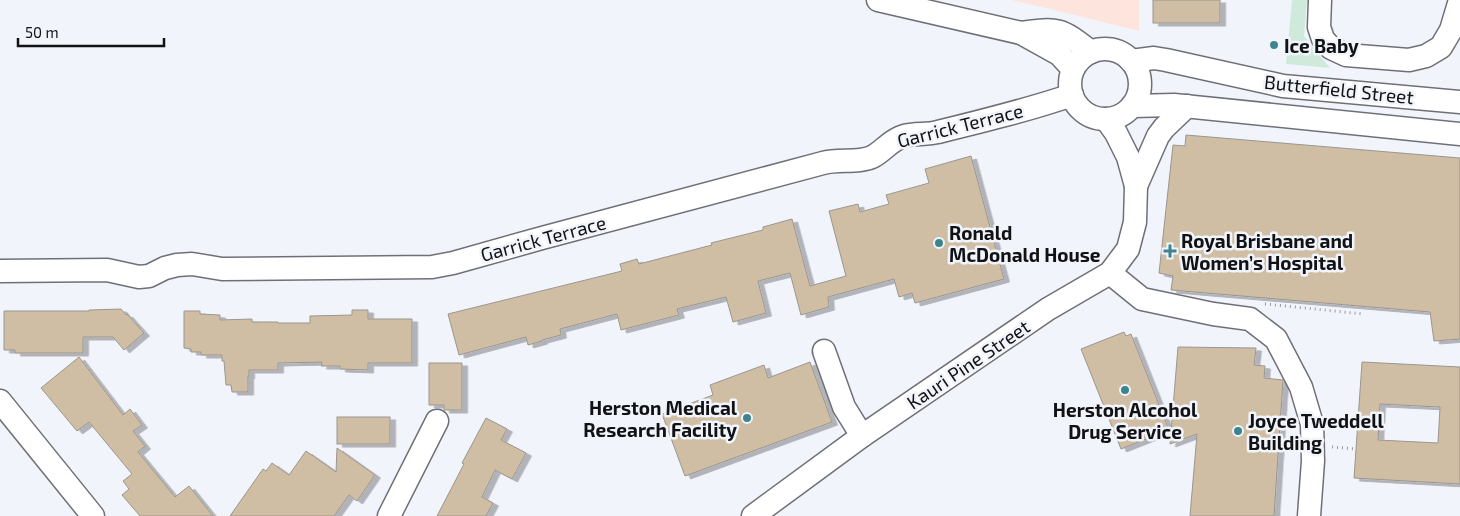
<svg xmlns="http://www.w3.org/2000/svg" width="1460" height="516" viewBox="0 0 1460 516" font-family="'Exo 2',sans-serif">
<style>
.commercial{fill:#fde4dc}
.green{fill:#cfe9db}
.building{fill:#cfbea4;stroke:#9a9690;fill-rule:evenodd;filter:url(#shadow)}
.lines{fill:none;stroke-linecap:round;stroke-linejoin:round}
.minor-casing{stroke:#6f7077;stroke-width:25}
.path{stroke:#999a9f;stroke-width:3;stroke-dasharray:1 4;stroke-linecap:butt}
.minor{stroke:#fff;stroke-width:22}
.poi-dot{fill:#3d848e;stroke:#f2f4fb;stroke-width:2}
.labels{text-anchor:middle;dominant-baseline:central;stroke-width:5;stroke-linejoin:round;paint-order:stroke}
.poi-label{font-size:19px;font-weight:bold;fill:#111214;stroke:#f2f4fb;text-anchor:start}
.street-label{font-size:19px;fill:#111214;stroke:#f2f4fb}
</style>
<defs>
<filter id="shadow"><feDropShadow dx="5.5" dy="3" stdDeviation="0" flood-color="#0004"/></filter>
</defs>
<rect width="100%" height="100%" fill="#f2f4fb"/>
<!-- commercial -->
<polygon class="commercial" points="1012,0 1139,0 1139,31 1054,10"/>
<!-- green -->
<polygon class="green" points="1292,0 1307,0 1304,36 1330,68 1286,64"/>
<!-- building -->
<g class="building">
<rect x="1153" y="0" width="67" height="23"/>
<polygon points="1186,135 1460,158 1460,339 1434,341 1430,312 1171,290 1173,276 1159,273 1173,145 1185,146"/>
<polygon points="971,156 1004,279 915,303 912,293 899,297 894,279 828,297 829,307 801,315 790,273 758,281 766,313 733,322 726,297 677,309 679,315 621,330 617,314 560,329 561,335 542,340 542,341 528,345 526,337 459,355 448,314 622,271 620,264 637,259 639,264 712,245 711,243 763,230 763,227 792,219 810,286 846,276 829,211 858,204 860,212 889,204 886,195 929,183 925,169"/>
<polygon points="121,309 126,315 127,314 144,333 124,350 113,337 83,337 83,353 15,353 15,350 4,350 4,311 89,311 89,310"/>
<polygon points="352,310 368,310 368,319 412,319 412,363 368,363 368,370 340,369 340,366 321,366 322,362 278,363 278,370 249,370 249,376 248,376 248,392 232,392 231,385 226,385 224,361 222,361 222,355 201,355 201,352 191,352 191,349 184,348 184,311 200,311 200,314 220,315 220,320 252,319 252,322 278,322 278,323 310,323 310,316 352,315"/>
<polygon points="1124,332 1126,336 1131,334 1169,430 1121,449 1081,349"/>
<polygon points="1178,347 1256,348 1254,365 1265,366 1264,378 1283,380 1274,516 1190,516 1197,434 1170,444"/>
<polygon points="79,357 123,415 130,409 142,425 133,431 145,446 138,452 175,497 189,486 213,516 140,516 122,495 129,489 123,481 132,474 89,422 77,431 41,388"/>
<polygon points="810,362 832,422 685,476 662,414 713,395 710,385 764,365 768,378"/>
<path d="M1362,362L1460,367V484L1354,478ZM1380,404L1440,407L1438,443L1378,440Z"/>
<polygon points="429,363 462,363 462,410 444,410 444,405 429,405"/>
<rect x="337" y="417" width="53" height="27"/>
<polygon points="486,418 507,429 501,440 526,453 512,479 495,470 482,497 493,503 486,516 437,516 464,464 462,463"/>
<polygon points="337,448 375,475 357,501 349,495 334,516 230,516 263,469 266,471 272,463 289,475 306,451 336,472"/>
</g>
<g class="lines">
<defs>
<g id="minor">
<polyline points="878,0 1021,33 1059,54 1073,69"/>
<polyline points="1320,0 1319,27 1323,39 1331,48 1346,55 1409,60 1426,56 1441,47 1451,30 1460,0"/>
<path d="M1021,33C1059,28 1060,28 1091,52"/>
<circle cx="1105" cy="84" r="35"/>
<polyline points="1131,61 1154,58 1166,60 1283,86 1460,102"/>
<polyline points="1132,106 1174,105 1460,134"/>
<polyline points="1136,186 1158,136 1164,128 1187,106"/>
<path d="M0,271L107,270L139,277L149,276L165,268L177,265L192,264L222,269L432,267L453,263L542,238L823,163C839,159 859,163 872,157C884,151 890,140 904,136C915,133 927,135 938,132C983,121 1028,110 1072,95"/>
<polyline points="1110,273 1142,299 1213,314 1250,319 1276,339 1301,387 1312,424 1313,461 1309,516"/>
<polyline points="824,351 844,407 862,436"/>
<polyline points="0,401 93,516"/>
<polyline points="389,516 437,421"/>
<polyline points="753,516 862,436 1048,309 1110,273 1128,249 1135,222 1136,186 1128,157 1116,133 1106,119"/>
</g>
</defs>
<!-- minor casing -->
<use href="#minor" class="minor-casing"/>
<!-- path -->
<g class="path">
<polyline points="1265,304 1364,314"/>
<polyline points="1279,443 1293,444"/>
<polyline points="1332,447 1356,449"/>
</g>
<!-- minor -->
<use href="#minor" class="minor"/>
</g>
<!-- markers -->
<g class="poi-dot">
<circle cx="1274" cy="45" r="5"/>
<circle cx="939" cy="243" r="5"/>
<path d="M1167.5 243.5h5v5h5v5h-5v5h-5v-5h-5v-5h5z"/>
<circle cx="1125" cy="390" r="5"/>
<circle cx="747" cy="418" r="5"/>
<circle cx="1238" cy="431" r="5"/>
</g>
<g class="labels">
<!-- poi labels -->
<g class="poi-label">
<text x="1284" y="45">Ice Baby</text>
<text x="949" y="232">Ronald<tspan x="949" dy="22">McDonald House</tspan></text>
<text x="1181" y="240">Royal Brisbane and<tspan x="1181" dy="22">Women’s Hospital</tspan></text>
<text x="737" y="407" text-anchor="end">Herston Medical<tspan x="737" dy="22">Research Facility</tspan></text>
<text x="1125" y="409" text-anchor="middle">Herston Alcohol<tspan x="1125" dy="22">Drug Service</tspan></text>
<text x="1248" y="420">Joyce Tweddell<tspan x="1248" dy="22">Building</tspan></text>
</g>
<!-- street labels -->
<g class="street-label">
<text transform="translate(1339 89) rotate(6)">Butterfield Street</text>
<text transform="translate(960 125) rotate(-14)">Garrick Terrace</text>
<text transform="translate(543 238) rotate(-15)">Garrick Terrace</text>
<text transform="translate(968 364) rotate(-34)">Kauri Pine Street</text>
</g>
</g>
<!-- scale -->
<path d="M18 38v8h146v-8" fill="none" stroke="#111214" stroke-width="2.5"/>
<text x="25" y="38" font-size="15" fill="#111214" stroke="#f2f4fb" stroke-width="4" paint-order="stroke">50 m</text>
</svg>
